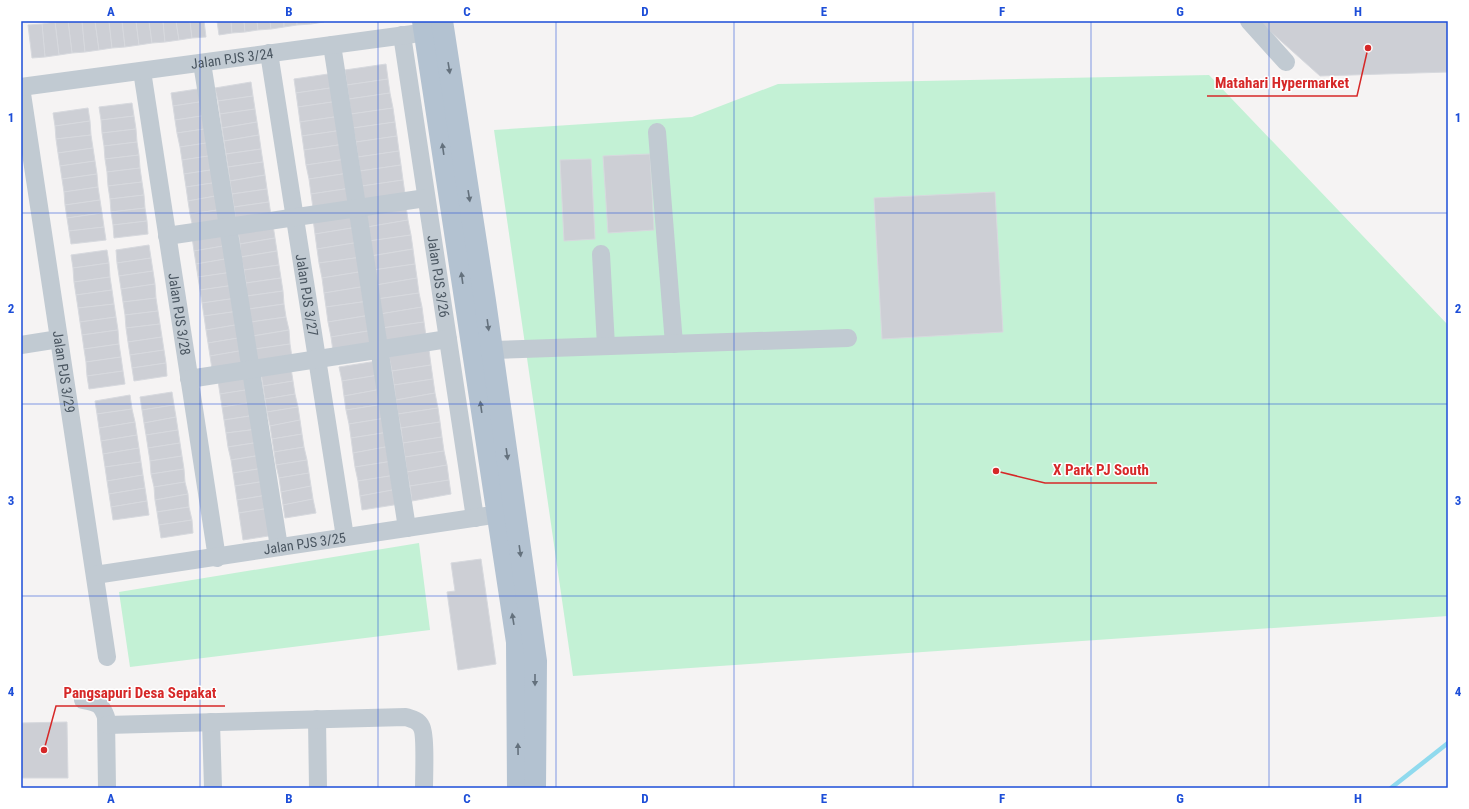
<svg xmlns="http://www.w3.org/2000/svg" width="1469" height="809" viewBox="0 0 1469 809" font-family="'Roboto Condensed',sans-serif">
<style>
.green{fill:#c3f1d5}
.lines{fill:none;stroke-linecap:round;stroke-linejoin:round}
.stream{stroke:#90daee;stroke-width:4.5}
.building{fill:#cdcfd5;stroke:#d7d9de}
.minor{stroke:#c1cad2;stroke-width:18}
.major{stroke:#b3c2d1;stroke-width:22}
.oneway{fill:#64717d}
.grid{fill:none;stroke:#1d4ed8;stroke-width:1;stroke-opacity:0.55}
.labels{text-anchor:middle;dominant-baseline:central;stroke-width:3;stroke-linejoin:round;paint-order:stroke}
.street-label{font-size:14px;fill:#4a5661;stroke:#fff}
.leader{fill:none;stroke:#d62828;stroke-width:1.5}
.callout-dot{fill:#d62828;stroke:#fff;stroke-width:1.5}
.callout-label{font-size:15px;text-anchor:middle;font-weight:bold;fill:#d62828;stroke:#fff;stroke-width:3;stroke-linejoin:round;paint-order:stroke}
.neatline{fill:none;stroke:#1d4ed8;stroke-width:1.5}
.grid-label{font-size:13px;text-anchor:middle;font-weight:bold;fill:#1d4ed8}
</style>
<rect width="100%" height="100%" fill="#f5f3f3"/>
<!-- green -->
<g class="green">
<polygon points="1209,75 1448,325 1448,616 573,676 494,130 692,117 778,84"/>
<polygon points="419,543 430,630 130,667 119,592"/>
</g>
<g class="lines">
<!-- stream -->
<polyline class="stream" points="1391,788 1448,743"/>
</g>
<!-- building -->
<g class="building">
<polygon points="68,21 82,21 85,52 72,53"/>
<polygon points="68,21 72,53 59,55 55,22"/>
<polygon points="82,21 95,21 99,50 85,52"/>
<polygon points="95,21 109,21 112,48 99,50"/>
<polygon points="109,21 122,21 125,47 112,48"/>
<polygon points="122,21 136,21 139,45 125,47"/>
<polygon points="136,21 149,21 152,43 139,45"/>
<polygon points="149,21 163,21 165,42 152,43"/>
<polygon points="163,21 176,21 179,40 165,42"/>
<polygon points="176,21 190,21 192,38 179,40"/>
<polygon points="190,21 204,21 206,37 192,38"/>
<polygon points="217,21 231,21 232,33 219,35"/>
<polygon points="231,21 244,21 245,32 232,33"/>
<polygon points="244,21 257,21 258,30 245,32"/>
<polygon points="257,21 270,21 271,29 258,30"/>
<polygon points="270,21 284,21 284,27 271,29"/>
<polygon points="284,21 297,21 297,25 284,27"/>
<polygon points="297,21 310,21 311,24 297,25"/>
<polygon points="310,21 324,21 324,22 311,24"/>
<polygon points="1262,21 1448,21 1448,72 1320,76 1262,24"/>
<polygon points="55,22 59,55 45,57 42,24"/>
<polygon points="42,24 45,57 32,58 28,25"/>
<polygon points="386,64 388,79 347,85 345,70"/>
<polygon points="335,73 337,87 296,93 294,79"/>
<polygon points="388,79 390,93 349,99 347,85"/>
<polygon points="251,82 253,96 218,101 215,88"/>
<polygon points="337,87 339,101 298,107 296,93"/>
<polygon points="204,88 206,101 173,106 171,93"/>
<polygon points="390,93 393,108 351,114 349,99"/>
<polygon points="253,96 255,109 220,114 218,101"/>
<polygon points="206,101 208,115 175,120 173,106"/>
<polygon points="339,101 341,116 300,122 298,107"/>
<polygon points="132,103 134,116 101,120 99,107"/>
<polygon points="88,108 90,121 55,126 53,113"/>
<polygon points="393,108 395,122 353,128 351,114"/>
<polygon points="255,109 257,122 222,128 220,114"/>
<polygon points="208,115 211,128 177,133 175,120"/>
<polygon points="134,116 136,129 102,133 101,120"/>
<polygon points="341,116 343,130 302,136 300,122"/>
<polygon points="90,121 91,135 56,139 55,126"/>
<polygon points="257,122 259,135 224,141 222,128"/>
<polygon points="395,122 397,136 356,142 353,128"/>
<polygon points="211,128 213,142 180,147 177,133"/>
<polygon points="136,129 137,142 104,146 102,133"/>
<polygon points="343,130 345,144 304,150 302,136"/>
<polygon points="91,135 93,148 58,153 56,139"/>
<polygon points="259,135 261,149 226,154 224,141"/>
<polygon points="397,136 399,151 358,157 356,142"/>
<polygon points="137,142 139,155 105,159 104,146"/>
<polygon points="213,142 215,155 182,160 180,147"/>
<polygon points="345,144 347,159 306,165 304,150"/>
<polygon points="93,148 95,161 60,166 58,153"/>
<polygon points="261,149 263,162 228,167 226,154"/>
<polygon points="399,151 401,165 360,171 358,157"/>
<polygon points="650,154 654,230 608,233 603,156"/>
<polygon points="139,155 140,168 107,172 105,159"/>
<polygon points="215,155 217,169 184,174 182,160"/>
<polygon points="347,159 349,173 309,179 306,165"/>
<polygon points="591,159 595,239 564,241 560,160"/>
<polygon points="95,161 97,174 62,179 60,166"/>
<polygon points="263,162 265,175 230,181 228,167"/>
<polygon points="401,165 403,180 362,186 360,171"/>
<polygon points="140,168 142,182 108,186 107,172"/>
<polygon points="217,169 219,182 186,187 184,174"/>
<polygon points="349,173 351,188 311,194 309,179"/>
<polygon points="97,174 98,187 64,192 62,179"/>
<polygon points="265,175 267,189 232,194 230,181"/>
<polygon points="403,180 405,194 364,200 362,186"/>
<polygon points="142,182 144,195 110,199 108,186"/>
<polygon points="219,182 221,195 188,201 186,187"/>
<polygon points="98,187 100,200 65,205 64,192"/>
<polygon points="351,188 353,202 313,208 311,194"/>
<polygon points="267,189 269,202 234,207 232,194"/>
<polygon points="995,192 1003,332 882,339 874,198"/>
<polygon points="144,195 145,208 111,212 110,199"/>
<polygon points="221,195 224,209 190,214 188,201"/>
<polygon points="100,200 102,213 67,218 65,205"/>
<polygon points="269,202 271,215 236,221 234,207"/>
<polygon points="406,206 408,220 367,227 365,212"/>
<polygon points="145,208 147,221 113,225 111,212"/>
<polygon points="224,209 226,222 193,228 190,214"/>
<polygon points="102,213 104,227 69,231 67,218"/>
<polygon points="355,213 358,227 315,234 313,219"/>
<polygon points="408,220 411,235 369,241 367,227"/>
<polygon points="147,221 148,234 114,238 113,225"/>
<polygon points="273,225 275,238 240,244 238,230"/>
<polygon points="104,227 106,240 71,244 69,231"/>
<polygon points="358,227 360,242 317,249 315,234"/>
<polygon points="227,232 229,245 194,251 192,237"/>
<polygon points="411,235 413,249 371,256 369,241"/>
<polygon points="275,238 277,251 241,257 240,244"/>
<polygon points="360,242 362,257 319,263 317,249"/>
<polygon points="149,245 151,258 117,263 116,250"/>
<polygon points="229,245 231,258 196,264 194,251"/>
<polygon points="413,249 415,264 373,270 371,256"/>
<polygon points="107,250 109,263 73,268 71,255"/>
<polygon points="277,251 279,265 244,270 241,257"/>
<polygon points="362,257 365,271 322,278 319,263"/>
<polygon points="151,258 153,271 119,276 117,263"/>
<polygon points="231,258 233,272 198,277 196,264"/>
<polygon points="109,263 110,277 74,282 73,268"/>
<polygon points="415,264 417,278 376,285 373,270"/>
<polygon points="279,265 281,278 246,283 244,270"/>
<polygon points="153,271 155,284 121,289 119,276"/>
<polygon points="365,271 367,286 324,293 322,278"/>
<polygon points="233,272 235,285 200,290 198,277"/>
<polygon points="110,277 112,290 76,295 74,282"/>
<polygon points="281,278 283,291 247,296 246,283"/>
<polygon points="417,278 419,293 377,299 376,285"/>
<polygon points="155,284 156,298 123,302 121,289"/>
<polygon points="235,285 237,298 202,303 200,290"/>
<polygon points="367,286 369,301 326,307 324,293"/>
<polygon points="112,290 114,304 78,308 76,295"/>
<polygon points="283,291 284,304 249,309 247,296"/>
<polygon points="419,293 422,307 380,314 377,299"/>
<polygon points="156,298 158,311 125,315 123,302"/>
<polygon points="237,298 239,311 204,316 202,303"/>
<polygon points="369,301 371,315 328,322 326,307"/>
<polygon points="114,304 116,317 80,322 78,308"/>
<polygon points="284,304 286,317 251,322 249,309"/>
<polygon points="422,307 424,322 382,328 380,314"/>
<polygon points="158,311 160,324 126,328 125,315"/>
<polygon points="239,311 241,324 206,330 204,316"/>
<polygon points="371,315 374,330 331,337 328,322"/>
<polygon points="116,317 118,330 82,335 80,322"/>
<polygon points="286,317 289,330 253,336 251,322"/>
<polygon points="424,322 426,336 384,342 382,328"/>
<polygon points="160,324 162,337 128,342 126,328"/>
<polygon points="241,324 244,337 208,343 206,330"/>
<polygon points="118,330 119,344 84,349 82,335"/>
<polygon points="289,330 290,344 255,349 253,336"/>
<polygon points="374,330 376,345 333,351 331,337"/>
<polygon points="162,337 164,350 130,355 128,342"/>
<polygon points="244,337 245,350 210,356 208,343"/>
<polygon points="119,344 121,357 86,362 84,349"/>
<polygon points="290,344 292,357 257,362 255,349"/>
<polygon points="164,350 166,363 132,368 130,355"/>
<polygon points="245,350 248,364 212,369 210,356"/>
<polygon points="429,350 431,365 392,371 389,356"/>
<polygon points="121,357 123,371 87,376 86,362"/>
<polygon points="377,361 379,375 342,381 339,367"/>
<polygon points="166,363 167,376 134,381 132,368"/>
<polygon points="431,365 433,379 394,385 392,371"/>
<polygon points="291,368 293,381 263,386 261,373"/>
<polygon points="123,371 125,384 89,389 87,376"/>
<polygon points="379,375 382,389 344,396 342,381"/>
<polygon points="249,376 252,389 220,394 218,381"/>
<polygon points="433,379 435,393 396,400 394,385"/>
<polygon points="293,381 295,394 265,399 263,386"/>
<polygon points="252,389 254,402 222,407 220,394"/>
<polygon points="382,389 384,404 346,410 344,396"/>
<polygon points="172,392 174,405 142,410 140,397"/>
<polygon points="435,393 438,408 398,414 396,400"/>
<polygon points="295,394 298,407 267,412 265,399"/>
<polygon points="130,395 132,409 97,414 95,401"/>
<polygon points="254,402 256,415 224,420 222,407"/>
<polygon points="384,404 386,418 349,424 346,410"/>
<polygon points="174,405 176,417 144,423 142,410"/>
<polygon points="298,407 300,420 270,426 267,412"/>
<polygon points="438,408 440,422 401,428 398,414"/>
<polygon points="132,409 135,422 99,428 97,414"/>
<polygon points="256,415 258,429 226,433 224,420"/>
<polygon points="176,417 178,430 146,435 144,423"/>
<polygon points="386,418 389,432 351,438 349,424"/>
<polygon points="300,420 302,434 272,439 270,426"/>
<polygon points="135,422 137,435 101,441 99,428"/>
<polygon points="440,422 442,437 403,443 401,428"/>
<polygon points="258,429 260,442 228,447 226,433"/>
<polygon points="178,430 180,443 148,448 146,435"/>
<polygon points="389,432 391,446 353,453 351,438"/>
<polygon points="302,434 304,447 274,452 272,439"/>
<polygon points="137,435 139,448 103,454 101,441"/>
<polygon points="442,437 444,451 405,457 403,443"/>
<polygon points="260,442 262,455 231,460 228,447"/>
<polygon points="180,443 182,456 150,461 148,448"/>
<polygon points="391,446 393,461 355,467 353,453"/>
<polygon points="304,447 307,460 276,465 274,452"/>
<polygon points="139,448 141,462 105,467 103,454"/>
<polygon points="444,451 447,465 407,472 405,457"/>
<polygon points="262,455 264,468 233,473 231,460"/>
<polygon points="182,456 184,469 151,474 150,461"/>
<polygon points="307,460 309,473 279,478 276,465"/>
<polygon points="393,461 396,475 358,481 355,467"/>
<polygon points="141,462 143,475 107,481 105,467"/>
<polygon points="447,465 449,480 410,486 407,472"/>
<polygon points="264,468 266,481 235,486 233,473"/>
<polygon points="184,469 185,482 154,487 151,474"/>
<polygon points="309,473 311,486 281,492 279,478"/>
<polygon points="143,475 145,488 109,494 107,481"/>
<polygon points="396,475 398,489 360,496 358,481"/>
<polygon points="449,480 451,494 412,501 410,486"/>
<polygon points="266,481 268,495 237,500 235,486"/>
<polygon points="185,482 188,494 155,500 154,487"/>
<polygon points="311,486 313,499 283,505 281,492"/>
<polygon points="145,488 147,501 111,507 109,494"/>
<polygon points="398,489 400,504 362,510 360,496"/>
<polygon points="188,494 189,507 157,512 155,500"/>
<polygon points="268,495 270,508 239,513 237,500"/>
<polygon points="313,499 316,513 285,518 283,505"/>
<polygon points="147,501 149,515 113,520 111,507"/>
<polygon points="189,507 192,520 159,525 157,512"/>
<polygon points="270,508 275,535 243,540 239,513"/>
<polygon points="192,520 193,533 161,538 159,525"/>
<polygon points="481,559 496,664 458,670 447,592 455,591 451,563"/>
<polygon points="67,722 68,778 21,778 21,723"/>
</g>
<g class="lines">
<!-- minor -->
<g class="minor">
<polyline points="1249,21 1286,62"/>
<path id="s1" d="M402,35L475,518"/>
<polyline points="332,45 407,528"/>
<path id="s2" d="M269,53L345,537"/>
<polyline points="202,63 279,547"/>
<path id="s3" d="M142,71L217,558"/>
<path id="s4" d="M21,87L107,657"/>
<path id="s5" d="M21,87L413,34"/>
<polyline points="657,132 674,344"/>
<polyline points="167,236 426,198"/>
<polyline points="601,254 606,346"/>
<polyline points="21,345 59,339"/>
<polyline points="492,350 848,338"/>
<polyline points="189,379 448,339"/>
<path id="s6" d="M95,575L486,516"/>
<path d="M83,700C97,703 101,703 106,717L107,788"/>
<polyline points="317,719 318,788"/>
<polyline points="211,722 213,788"/>
<path d="M107,725L406,717C412,719 418,720 421,726C426,733 424,777 424,788"/>
</g>
<!-- major -->
<g class="major">
<polyline points="423,21 517,642 518,788"/>
<polyline points="442,21 485,301 536,661 535,788"/>
</g>
</g>
<!-- one-way arrows -->
<defs><path id="oneway-solid" d="M-6-.8H1V-3.2L6.5 0L1 3.2V.8H-6Z"/></defs>
<g class="oneway">
<use href="#oneway-solid" transform="translate(449 68) rotate(81)"/>
<use href="#oneway-solid" transform="translate(443 149) rotate(-98)"/>
<use href="#oneway-solid" transform="translate(469 196) rotate(81)"/>
<use href="#oneway-solid" transform="translate(462 278) rotate(-98)"/>
<use href="#oneway-solid" transform="translate(488 325) rotate(82)"/>
<use href="#oneway-solid" transform="translate(481 407) rotate(-98)"/>
<use href="#oneway-solid" transform="translate(507 454) rotate(82)"/>
<use href="#oneway-solid" transform="translate(520 551) rotate(82)"/>
<use href="#oneway-solid" transform="translate(513 619) rotate(-99)"/>
<use href="#oneway-solid" transform="translate(535 680) rotate(90)"/>
<use href="#oneway-solid" transform="translate(518 749) rotate(-91)"/>
</g>
<!-- grid -->
<path class="grid" d="M200,21V788M378,21V788M556,21V788M734,21V788M913,21V788M1091,21V788M1269,21V788M21,213H1448M21,404H1448M21,596H1448"/>
<g class="labels">
<!-- street labels -->
<g class="street-label">
<text stroke="none"><textPath href="#s5" startOffset="213">Jalan PJS 3/24</textPath></text>
<text stroke="none"><textPath href="#s1" startOffset="244">Jalan PJS 3/26</textPath></text>
<text stroke="none"><textPath href="#s2" startOffset="245">Jalan PJS 3/27</textPath></text>
<text stroke="none"><textPath href="#s3" startOffset="246">Jalan PJS 3/28</textPath></text>
<text stroke="none"><textPath href="#s4" startOffset="288">Jalan PJS 3/29</textPath></text>
<text stroke="none"><textPath href="#s6" startOffset="212">Jalan PJS 3/25</textPath></text>
</g>
</g>
<!-- callouts -->
<path class="leader" d="M1368 48L1357 96H1207M996 471L1045 483H1157M44 750L56 706H225"/>
<g class="callout-dot">
<circle cx="1368" cy="48" r="4"/>
<circle cx="996" cy="471" r="4"/>
<circle cx="44" cy="750" r="4"/>
</g>
<g class="callout-label">
<text x="1282" y="88">Matahari Hypermarket</text>
<text x="1101" y="475">X Park PJ South</text>
<text x="140" y="698">Pangsapuri Desa Sepakat</text>
</g>
<!-- border -->
<rect width="1469" height="809" fill="none" stroke="#ffffff" stroke-width="44"/>
<rect x="22" y="22" width="1425" height="765" class="neatline"/>
<g class="grid-label">
<text x="111" y="16">A</text>
<text x="289" y="16">B</text>
<text x="467" y="16">C</text>
<text x="645" y="16">D</text>
<text x="824" y="16">E</text>
<text x="1002" y="16">F</text>
<text x="1180" y="16">G</text>
<text x="1358" y="16">H</text>
<text x="11" y="122">1</text>
<text x="1458" y="122">1</text>
<text x="11" y="313">2</text>
<text x="1458" y="313">2</text>
<text x="11" y="505">3</text>
<text x="1458" y="505">3</text>
<text x="11" y="696">4</text>
<text x="1458" y="696">4</text>
<text x="111" y="803">A</text>
<text x="289" y="803">B</text>
<text x="467" y="803">C</text>
<text x="645" y="803">D</text>
<text x="824" y="803">E</text>
<text x="1002" y="803">F</text>
<text x="1180" y="803">G</text>
<text x="1358" y="803">H</text>
</g>
</svg>
